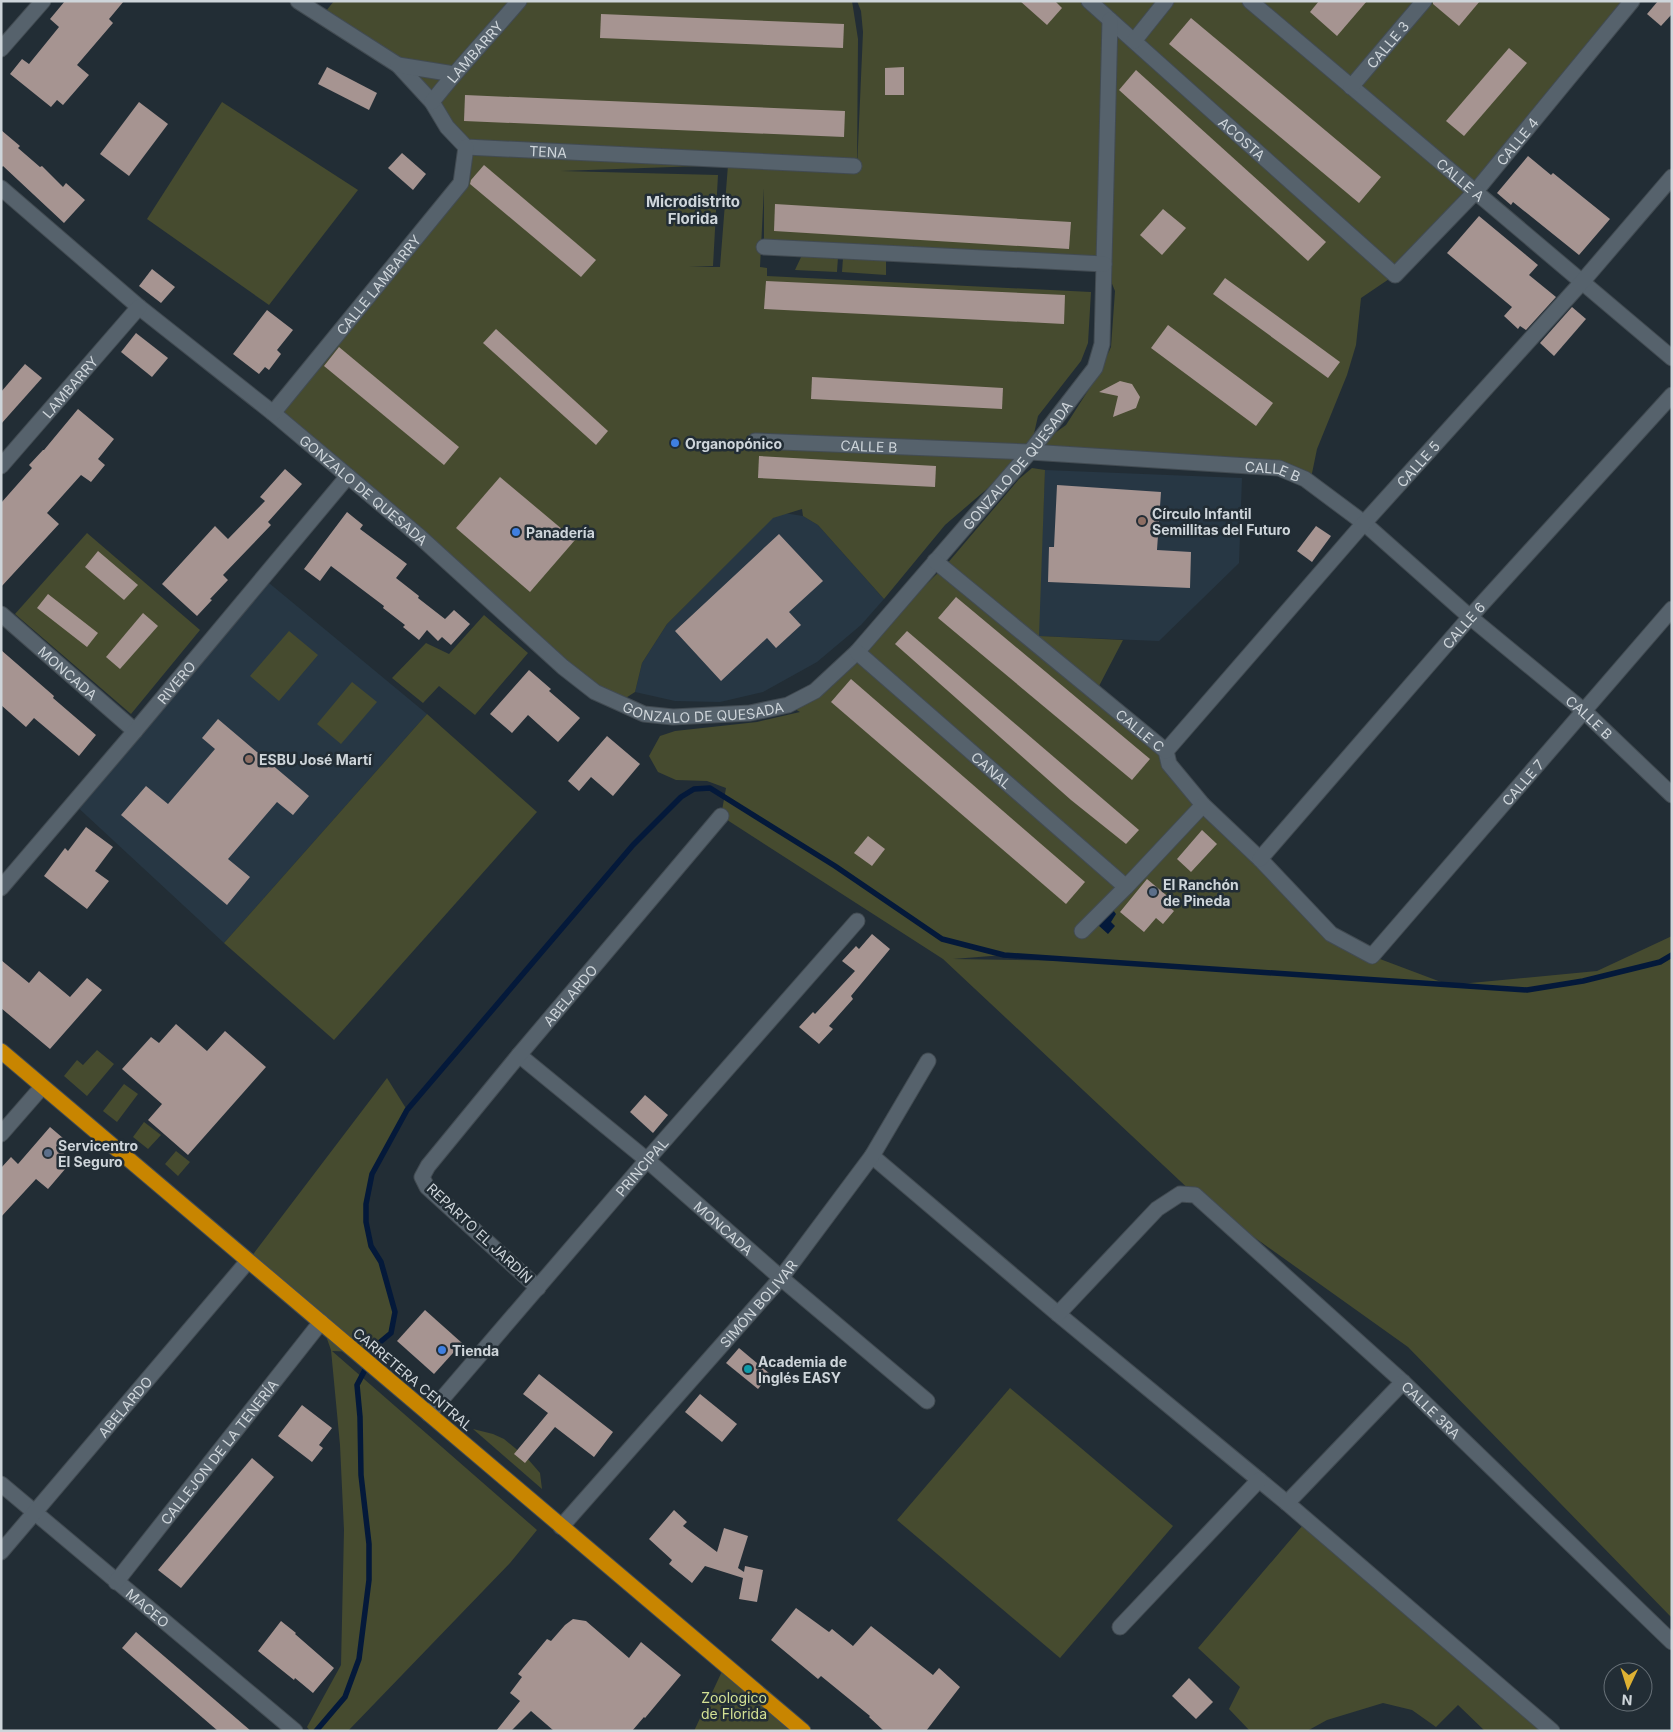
<svg xmlns="http://www.w3.org/2000/svg" width="1673" height="1732" viewBox="0 0 1673 1732" font-family="Inter,sans-serif">
<style>
.built{fill:#273744}
.green{fill:#464b2f;fill-rule:evenodd}
.water{fill:#04193a}
.lines{fill:none;stroke-linecap:round;stroke-linejoin:round}
.stream{stroke:#04193a;stroke-width:5.5}
.building{fill:#a69491}
.street-casing{stroke:#424b52;stroke-width:17}
.highway-casing{stroke:#424b52;stroke-width:17}
.street{stroke:#56626c;stroke-width:15}
.highway{stroke:#c88500;stroke-width:15}
.shop-dot{fill:#3f7fe0;stroke:#222d35;stroke-width:2}
.education-dot{fill:#8d6e63;stroke:#222d35;stroke-width:2}
.service-dot{fill:#5c6f8a;stroke:#222d35;stroke-width:2}
.culture-dot{fill:#0f9aa8;stroke:#222d35;stroke-width:2}
.labels{text-anchor:middle;dominant-baseline:central;stroke-width:5;stroke-linejoin:round;paint-order:stroke}
.street-label{font-size:14px;fill:#ced5da;stroke:#222d35}
.poi-label{font-size:14px;font-weight:bold;fill:#ced5da;stroke:#222d35;text-anchor:start}
.park-label{font-size:14px;fill:#d3e093;stroke:#222d35}
.neighbourhood-label{font-size:15px;font-weight:bold;fill:#ced5da;stroke:#222d35}
</style>
<rect width="100%" height="100%" fill="#222d35"/>
<!-- built -->
<g class="built">
<polygon points="1045,470 1242,478 1239,563 1159,641 1038,636"/>
<polygon points="784,513 803,516 818,525 884,599 861,625 817,662 763,692 720,702 675,701 635,692 642,663 667,624 772,518"/>
<polygon points="263,578 427,714 224,943 73,803"/>
</g>
<!-- green -->
<g class="green">
<path d="M334,1H852L858,39L857,169L863,32L861,11L857,1H1632L1395,275L1361,298L1356,345L1347,375L1317,449L1310,483L1279,468L1030,452L945,525L884,599L818,525L803,516L802,509L773,518L667,624L642,663L635,692L618,703L595,692L273,413L461,183L466,147L398,65L322,16ZM728,165L720,267H689L713,266L718,175L561,171ZM764,188V247L1104,264L1115,291L1111,347L1098,375L1066,425L1030,451L1038,416L1081,361L1088,343L1091,292L767,276V268L760,267Z"/>
<polygon points="222,102 358,190 269,305 147,219"/>
<polygon points="802,255 838,257 837,272 795,270"/>
<polygon points="843,258 886,260 886,275 842,272"/>
<path d="M1032,468L1045,470L1039,636L1123,640L1099,686L1169,764L1331,934L1372,956L1449,985L1597,971L1672,936V1618L1408,1347L1195,1195L943,959L721,816L726,788L707,781L676,780L658,772L649,756L660,736L675,731L757,722L800,712L788,705L857,652L946,565L1019,479ZM1004,955L1083,960V961L953,959Z"/>
<polygon points="87,533 200,630 131,714 15,614"/>
<polygon points="484,615 528,653 475,715 439,686 423,703 392,678 426,643 449,654"/>
<polygon points="289,631 318,655 279,701 250,676"/>
<polygon points="352,682 377,702 341,744 317,724"/>
<polygon points="427,714 537,812 334,1040 224,943"/>
<polygon points="97,1050 114,1064 87,1096 64,1076 77,1060 83,1065"/>
<polygon points="387,1078 407,1110 372,1174 366,1222 371,1246 381,1262 395,1312 391,1333 379,1343 357,1352 332,1351 537,1530 510,1563 348,1731 310,1731 307,1727 341,1665 344,1530 340,1445 331,1350 321,1322 248,1261"/>
<polygon points="124,1084 138,1094 117,1122 103,1111"/>
<polygon points="144,1122 161,1135 148,1149 133,1137"/>
<polygon points="176,1151 190,1162 178,1176 165,1164"/>
<polygon points="1010,1388 1173,1526 1060,1658 897,1520"/>
<polygon points="473,1429 493,1434 504,1439 527,1458 540,1473 542,1489"/>
<polygon points="1303,1525 1546,1731 1485,1731 1458,1705 1436,1727 1412,1710 1383,1703 1327,1720 1307,1731 1250,1731 1229,1709 1240,1687 1198,1648"/>
<polygon points="725,1665 803,1731 694,1731"/>
</g>
<!-- water -->
<polygon class="water" points="1113,910 1116,914 1111,922 1115,926 1108,934 1098,925"/>
<g class="lines">
<!-- stream -->
<polyline class="stream" points="316,1731 345,1697 359,1659 369,1580 369,1544 361,1475 360,1417 357,1385 379,1343 391,1333 395,1312 381,1262 371,1246 366,1222 366,1204 372,1174 407,1110 633,845 681,797 694,789 710,788 835,866 942,939 1004,955 1527,990 1583,981 1660,962 1672,955"/>
</g>
<!-- building -->
<g class="building">
<polygon points="65,1 124,1 109,19 113,23 77,65 89,75 63,105 57,100 51,107 10,74 22,59 29,64 59,27 50,19"/>
<polygon points="1020,1 1055,1 1062,8 1047,25"/>
<polygon points="1319,1 1367,1 1337,36 1310,12"/>
<polygon points="1433,1 1480,1 1459,26 1433,4"/>
<polygon points="1658,1 1672,1 1672,14 1661,26 1647,14"/>
<polygon points="601,14 844,24 843,48 600,38"/>
<polygon points="1191,18 1381,177 1359,203 1169,44"/>
<polygon points="1509,48 1527,63 1464,136 1446,121"/>
<polygon points="327,67 377,93 369,110 318,84"/>
<polygon points="904,67 904,95 885,95 885,68"/>
<polygon points="1136,70 1326,242 1308,261 1119,90"/>
<polygon points="465,95 845,111 844,137 464,121"/>
<polygon points="139,102 168,124 129,176 100,154"/>
<polygon points="1,130 20,146 18,148 40,167 42,166 63,187 66,183 85,200 64,223 3,166 1,168"/>
<polygon points="402,153 426,174 413,190 388,168"/>
<polygon points="1528,156 1551,175 1553,173 1610,219 1579,255 1513,202 1511,205 1497,193"/>
<polygon points="484,165 596,260 581,277 470,184 471,180"/>
<polygon points="775,204 1071,222 1069,249 774,231"/>
<polygon points="1163,209 1186,228 1162,255 1140,235"/>
<polygon points="1479,216 1538,265 1529,275 1556,297 1526,330 1520,326 1518,329 1504,316 1512,307 1447,253"/>
<polygon points="152,269 175,287 161,303 139,286"/>
<polygon points="1225,278 1340,362 1328,378 1213,294"/>
<polygon points="766,281 1065,295 1064,324 764,309"/>
<polygon points="1572,307 1586,319 1554,356 1540,343"/>
<polygon points="267,310 293,330 277,350 281,354 269,370 265,367 259,374 233,354"/>
<polygon points="1168,325 1273,403 1256,426 1151,348"/>
<polygon points="496,329 608,431 596,445 483,343"/>
<polygon points="136,333 168,358 152,377 121,352"/>
<polygon points="339,347 459,447 444,465 324,366"/>
<polygon points="25,364 42,378 1,424 1,392"/>
<polygon points="812,377 1003,388 1002,409 811,399"/>
<polygon points="1120,381 1132,384 1140,397 1136,408 1113,417 1118,396 1099,392"/>
<polygon points="78,409 114,439 98,459 105,465 91,482 81,475 47,513 59,524 1,587 1,503 32,468 29,465 43,450 44,450"/>
<polygon points="759,456 936,466 935,487 758,478"/>
<polygon points="285,469 302,484 268,522 271,525 223,575 228,580 210,599 212,600 197,616 162,584 215,526 228,539 265,501 260,497"/>
<polygon points="500,477 575,540 530,592 456,528"/>
<polygon points="1057,485 1161,492 1157,550 1191,552 1190,588 1048,582 1049,547 1054,547"/>
<polygon points="347,512 363,525 360,529 407,564 396,578 419,596 418,598 445,619 454,610 470,624 451,645 442,637 438,641 427,630 419,640 403,627 405,625 383,608 384,606 331,566 320,581 304,569"/>
<polygon points="1316,526 1331,536 1312,562 1297,551"/>
<polygon points="779,534 823,581 789,612 801,625 776,648 767,638 721,681 675,631"/>
<polygon points="98,551 138,585 124,600 85,567"/>
<polygon points="48,594 98,633 87,647 37,608"/>
<polygon points="956,597 1150,759 1132,780 938,618"/>
<polygon points="143,613 158,626 120,669 106,657"/>
<polygon points="907,631 1139,830 1126,844 1071,800 895,644"/>
<polygon points="1,650 54,696 53,698 96,735 79,756 34,718 26,727 1,705"/>
<polygon points="529,670 551,689 549,691 580,718 558,742 528,715 512,733 490,714"/>
<polygon points="851,679 1085,882 1066,904 831,702"/>
<polygon points="218,719 309,796 293,815 277,802 228,859 250,877 227,905 121,815 146,786 168,804 215,749 202,738"/>
<polygon points="607,736 640,764 613,796 591,777 579,791 568,781"/>
<polygon points="86,827 113,847 95,871 109,881 87,909 44,876 65,848 68,851"/>
<polygon points="1202,830 1217,844 1191,872 1177,859"/>
<polygon points="868,836 885,849 872,866 854,853"/>
<polygon points="1147,879 1172,900 1167,905 1174,911 1163,924 1156,918 1144,932 1120,912"/>
<polygon points="872,934 890,949 851,996 853,999 829,1026 833,1029 819,1044 799,1027 813,1012 815,1014 855,971 842,961 856,946 859,949"/>
<polygon points="1,960 29,983 39,971 70,997 87,978 102,990 50,1049 1,1008"/>
<polygon points="176,1024 207,1051 225,1031 266,1067 188,1155 148,1120 162,1104 122,1069 151,1037 159,1043"/>
<polygon points="645,1095 668,1115 653,1133 630,1112"/>
<polygon points="50,1127 70,1144 62,1152 72,1161 48,1189 36,1179 1,1217 1,1168 11,1157 18,1164"/>
<polygon points="425,1310 462,1343 434,1374 397,1341"/>
<polygon points="739,1348 770,1374 758,1389 726,1363"/>
<polygon points="539,1374 613,1432 594,1457 555,1427 525,1463 514,1454 548,1413 523,1394"/>
<polygon points="700,1394 737,1424 722,1442 685,1412"/>
<polygon points="302,1405 332,1428 319,1445 323,1448 312,1462 278,1436"/>
<polygon points="252,1458 274,1477 181,1588 158,1570"/>
<polygon points="674,1510 687,1522 683,1526 717,1552 724,1528 748,1536 738,1568 744,1572 745,1566 763,1570 757,1602 739,1599 743,1578 705,1566 692,1583 669,1564 672,1560 649,1539"/>
<polygon points="796,1608 829,1632 832,1629 853,1646 871,1626 933,1675 939,1668 960,1687 926,1731 884,1731 869,1717 870,1716 821,1676 818,1679 771,1640"/>
<polygon points="573,1619 586,1621 629,1658 641,1642 681,1675 645,1718 644,1717 632,1731 554,1731 531,1711 511,1731 496,1731 520,1701 510,1693 522,1677 518,1674 547,1639 551,1641 565,1625"/>
<polygon points="281,1621 296,1633 295,1634 334,1668 313,1693 295,1678 294,1680 258,1651"/>
<polygon points="136,1632 251,1731 218,1731 122,1648"/>
<polygon points="1189,1678 1213,1702 1196,1719 1172,1696"/>
</g>
<g class="lines">
<defs>
<g id="street">
<path id="s1" d="M298,1L398,65L432,102L447,127L466,147L854,166"/>
<path id="s2" d="M1089,1L1395,275L1475,192L1632,1"/>
<path id="s3" d="M1250,1L1672,358"/>
<polyline points="1134,41 1166,1"/>
<polyline points="1,49 43,1"/>
<polyline points="398,65 454,74"/>
<path id="s4" d="M1351,87L1424,1"/>
<path id="s5" d="M432,102C459,67 490,35 519,1"/>
<path id="s6" d="M1,188L139,307L273,413L419,536L563,667L595,692L644,714L673,717L750,713L788,705L815,691L857,652L1030,452L1095,368L1102,344L1110,20"/>
<polyline points="764,247 1104,264"/>
<path id="s7" d="M273,413L461,183L466,147"/>
<path id="s8" d="M755,441L1030,452L1279,468L1305,479L1364,523L1470,617L1584,711L1672,795"/>
<path id="s9" d="M1,466L139,307"/>
<path id="s10" d="M935,561L1166,751L1169,764L1203,805L1260,859L1331,934L1372,956L1672,609"/>
<path id="s11" d="M1,614L135,731"/>
<path id="s12" d="M857,652L1126,887"/>
<path id="s13" d="M1166,751L1364,523L1582,282L1672,177"/>
<path id="s14" d="M1260,859L1470,617L1672,395"/>
<path id="s15" d="M1,888L135,731L348,476"/>
<polyline points="1082,931 1126,887 1203,805"/>
<path id="s16" d="M519,1055L647,1160L781,1278L927,1401"/>
<polyline points="1,1134 42,1087"/>
<polyline points="872,1156 1058,1314 1287,1503 1552,1731"/>
<path id="s17" d="M538,1288L427,1187L422,1177L428,1166L519,1055L721,816"/>
<path id="s18" d="M1058,1314L1157,1209L1180,1194L1195,1195L1403,1382L1672,1642"/>
<path id="s19" d="M429,1414L647,1160L857,921"/>
<path id="s20" d="M1,1484L295,1731"/>
<polyline points="1287,1503 1403,1382"/>
<path id="s21" d="M561,1527L781,1278L872,1156L928,1061"/>
<path id="s22" d="M1,1552L248,1261"/>
<path id="s23" d="M116,1582L321,1322"/>
<polyline points="1120,1627 1259,1480"/>
</g>
<polyline id="highway" points="1,1051 803,1731"/>
</defs>
<!-- street casing -->
<use href="#street" class="street-casing"/>
<!-- highway casing -->
<use href="#highway" class="highway-casing"/>
<!-- street -->
<use href="#street" class="street"/>
<!-- highway -->
<use href="#highway" class="highway"/>
</g>
<!-- markers -->
<g class="shop-dot">
<circle cx="675" cy="443" r="5"/>
<circle cx="516" cy="532" r="5"/>
<circle cx="442" cy="1350" r="5"/>
</g>
<g class="education-dot">
<circle cx="1142" cy="521" r="5"/>
<circle cx="249" cy="759" r="5"/>
</g>
<g class="service-dot">
<circle cx="1153" cy="892" r="5"/>
<circle cx="48" cy="1153" r="5"/>
</g>
<circle class="culture-dot" cx="748" cy="1369" r="5"/>
<g class="labels">
<!-- street labels -->
<g class="street-label">
<text stroke="none"><textPath href="#s4" startOffset="56">CALLE 3</textPath></text>
<text stroke="none"><textPath href="#s5" startOffset="66">LAMBARRY</textPath></text>
<text stroke="none"><textPath href="#s2" startOffset="206">ACOSTA</textPath></text>
<text stroke="none"><textPath href="#s2" startOffset="592">CALLE 4</textPath></text>
<text stroke="none"><textPath href="#s1" startOffset="308">TENA</textPath></text>
<text stroke="none"><textPath href="#s3" startOffset="276">CALLE A</textPath></text>
<text stroke="none"><textPath href="#s7" startOffset="166">CALLE LAMBARRY</textPath></text>
<text stroke="none"><textPath href="#s9" startOffset="105">LAMBARRY</textPath></text>
<text stroke="none"><textPath href="#s8" startOffset="114">CALLE B</textPath></text>
<text stroke="none"><textPath href="#s13" startOffset="382">CALLE 5</textPath></text>
<text stroke="none"><textPath href="#s6" startOffset="1312">GONZALO DE QUESADA</textPath></text>
<text stroke="none"><textPath href="#s8" startOffset="519">CALLE B</textPath></text>
<text stroke="none"><textPath href="#s6" startOffset="472">GONZALO DE QUESADA</textPath></text>
<text stroke="none"><textPath href="#s14" startOffset="310">CALLE 6</textPath></text>
<text stroke="none"><textPath href="#s11" startOffset="89">MONCADA</textPath></text>
<text stroke="none"><textPath href="#s15" startOffset="270">RIVERO</textPath></text>
<text stroke="none"><textPath href="#s6" startOffset="892">GONZALO DE QUESADA</textPath></text>
<text stroke="none"><textPath href="#s8" startOffset="924">CALLE B</textPath></text>
<text stroke="none"><textPath href="#s10" startOffset="266">CALLE C</textPath></text>
<text stroke="none"><textPath href="#s12" startOffset="179">CANAL</textPath></text>
<text stroke="none"><textPath href="#s10" startOffset="824">CALLE 7</textPath></text>
<text stroke="none"><textPath href="#s17" startOffset="396">ABELARDO</textPath></text>
<text stroke="none"><textPath href="#s19" startOffset="326">PRINCIPAL</textPath></text>
<text stroke="none"><textPath href="#s16" startOffset="268">MONCADA</textPath></text>
<text transform="translate(480 1233) rotate(43)">REPARTO EL JARDÍN</text>
<text stroke="none"><textPath href="#s21" startOffset="298">SIMÓN BOLIVAR</textPath></text>
<text transform="translate(413 1379) rotate(40)">CARRETERA CENTRAL</text>
<text stroke="none"><textPath href="#s22" startOffset="191">ABELARDO</textPath></text>
<text stroke="none"><textPath href="#s18" startOffset="506">CALLE 3RA</textPath></text>
<text stroke="none"><textPath href="#s23" startOffset="166">CALLEJON DE LA TENERÍA</textPath></text>
<text stroke="none"><textPath href="#s20" startOffset="192">MACEO</textPath></text>
</g>
<!-- poi labels -->
<g class="poi-label">
<text x="685" y="443">Organopónico</text>
<text x="1152" y="513">Círculo Infantil<tspan x="1152" dy="16">Semillitas del Futuro</tspan></text>
<text x="526" y="532">Panadería</text>
<text x="259" y="759">ESBU José Martí</text>
<text x="1163" y="884">El Ranchón<tspan x="1163" dy="16">de Pineda</tspan></text>
<text x="58" y="1145">Servicentro<tspan x="58" dy="16">El Seguro</tspan></text>
<text x="452" y="1350">Tienda</text>
<text x="758" y="1361">Academia de<tspan x="758" dy="16">Inglés EASY</tspan></text>
</g>
<!-- park labels -->
<g class="park-label">
<text x="734" y="1697">Zoologico<tspan x="734" dy="16">de Florida</tspan></text>
</g>
<!-- neighbourhood labels -->
<g class="neighbourhood-label">
<text x="693" y="201">Microdistrito<tspan x="693" dy="17">Florida</tspan></text>
</g>
</g>
<!-- border -->
<rect width="1673" height="1732" fill="none" stroke="#ced5da" stroke-width="5"/>
<!-- north arrow -->
<g transform="translate(1628 1687) rotate(184)"><circle r="24" fill="#222d35" stroke="#677077"/>
<path d="M0-4L9 19L0 12L-9 19Z" fill="#deb133"/>
<text y="-8" font-size="14" font-weight="bold" text-anchor="middle" fill="#ced5da">N</text>
</g>
</svg>
